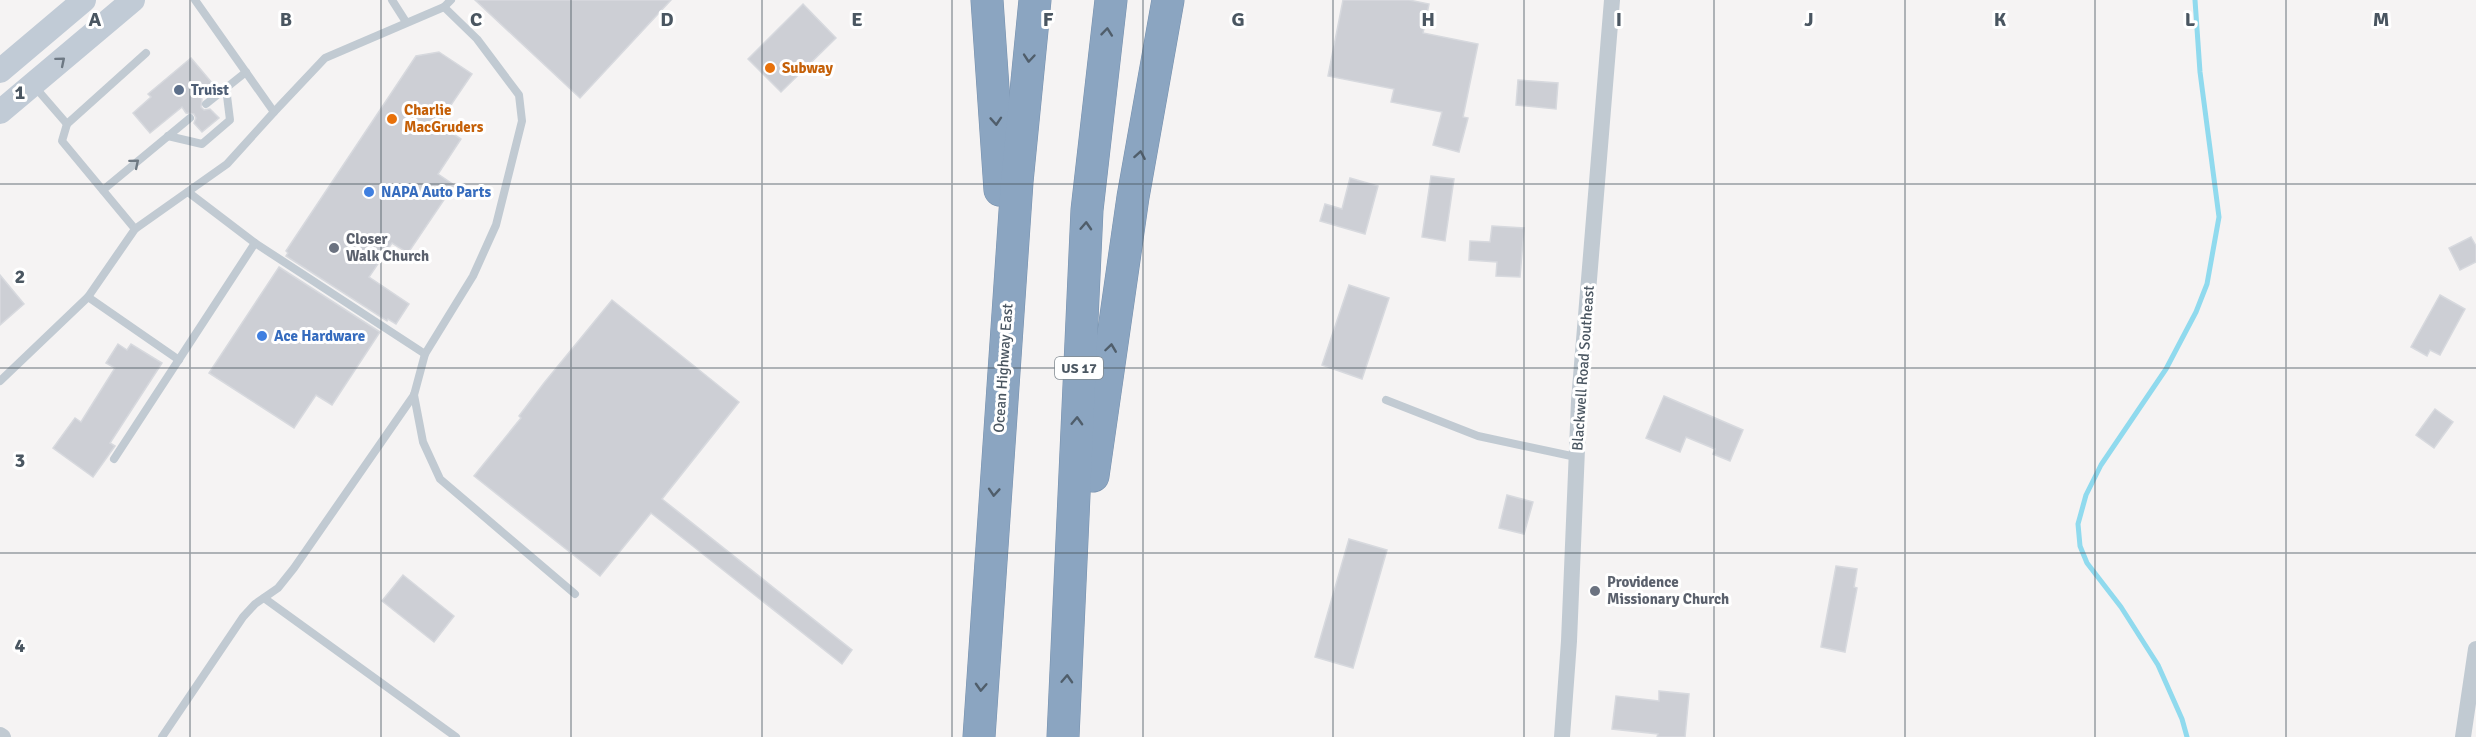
<svg xmlns="http://www.w3.org/2000/svg" width="2476" height="737" viewBox="0 0 2476 737" font-family="Signika,sans-serif">
<style>
.lines{fill:none;stroke-linecap:round;stroke-linejoin:round}
.stream{stroke:#90daee;stroke-width:5}
.building{fill:#cdcfd5;stroke:#d7d9de;stroke-width:1.5}
.highway-casing{stroke:#7690ad;stroke-width:33}
.lane{stroke:#c1cad2;stroke-width:8}
.street{stroke:#c1cad2;stroke-width:16}
.secondary{stroke:#c1cbd6;stroke-width:24}
.highway{stroke:#8ba5c1;stroke-width:32}
.oneway{stroke:#505e6b}
.oneway2{stroke:#6e7984}
.oneway3{stroke:#6e7983}
.grid{fill:none;stroke:#4a5661;stroke-width:1.5;stroke-opacity:0.55}
.food-dot{fill:#e8710a;stroke:#fff;stroke-width:2}
.service-dot{fill:#5c6f8a;stroke:#fff;stroke-width:2}
.shop-dot{fill:#3f7fe0;stroke:#fff;stroke-width:2}
.worship-dot{fill:#6b7280;stroke:#fff;stroke-width:2}
.labels{text-anchor:middle;dominant-baseline:central;stroke-width:6;stroke-linejoin:round;paint-order:stroke}
.shield{fill:#fff;stroke:#808990;stroke-width:1.5}
.shield-label{font-size:14px;font-weight:bold;fill:#4a5661}
.food-label{font-size:15px;font-weight:bold;fill:#c56008;stroke:#fff;text-anchor:start}
.service-label{font-size:15px;font-weight:bold;fill:#4e5e75;stroke:#fff;text-anchor:start}
.shop-label{font-size:15px;font-weight:bold;fill:#366cbe;stroke:#fff;text-anchor:start}
.worship-label{font-size:15px;font-weight:bold;fill:#5b616d;stroke:#fff;text-anchor:start}
.street-label{font-size:15px;fill:#4a5661;stroke:#fff}
.grid-label{font-size:20px;text-anchor:middle;font-weight:bold;fill:#4a5661;stroke:#fff;stroke-width:6;stroke-linejoin:round;paint-order:stroke}
</style>
<rect width="100%" height="100%" fill="#f5f3f3"/>
<g class="lines">
<!-- stream -->
<polyline class="stream" points="2187,737 2182,719 2158,665 2121,607 2087,563 2080,546 2078,524 2086,495 2101,465 2166,369 2196,312 2207,284 2219,217 2200,72 2195,0"/>
</g>
<!-- building -->
<g class="building">
<polygon points="475,0 671,0 580,98"/>
<polygon points="1343,0 1409,0 1429,4 1423,33 1478,44 1463,117 1468,118 1459,152 1433,145 1442,112 1391,102 1394,89 1328,76"/>
<polygon points="803,4 836,38 781,92 748,59"/>
<polygon points="439,52 472,74 438,124 461,139 438,174 454,185 408,253 392,243 369,277 409,304 396,324 388,319 387,321 286,256 288,253 286,251 416,56"/>
<polygon points="191,58 212,83 198,95 202,99 201,107 204,110 210,109 219,118 202,132 194,123 196,118 194,114 186,113 182,107 150,133 133,113 151,97 148,94"/>
<polygon points="1518,80 1558,83 1556,109 1516,105"/>
<polygon points="1431,176 1454,179 1445,241 1422,237"/>
<polygon points="1350,178 1378,186 1365,234 1320,221 1325,204 1342,209"/>
<polygon points="1492,226 1524,228 1520,277 1496,276 1497,262 1469,260 1470,241 1490,242"/>
<polygon points="2471,237 2476,246 2476,262 2460,270 2449,248"/>
<polygon points="279,267 380,332 332,405 316,395 294,428 209,373"/>
<polygon points="0,275 24,304 0,325"/>
<polygon points="1349,285 1389,298 1362,379 1322,365"/>
<polygon points="2440,295 2465,309 2440,355 2430,350 2427,356 2411,347"/>
<polygon points="612,300 739,402 662,499 852,650 842,664 651,513 600,576 474,476 521,418 519,416 544,383"/>
<polygon points="118,344 127,350 131,344 162,363 110,443 115,446 93,477 53,448 75,418 81,422 115,368 106,363"/>
<polygon points="1664,396 1743,430 1730,461 1713,454 1715,449 1686,437 1680,452 1646,438"/>
<polygon points="2435,409 2453,422 2434,448 2416,435"/>
<polygon points="1507,495 1533,502 1524,534 1499,528"/>
<polygon points="1349,539 1387,550 1353,668 1315,657"/>
<polygon points="1836,566 1857,569 1854,587 1857,588 1845,652 1821,647"/>
<polygon points="403,575 454,616 434,642 382,601"/>
<polygon points="1659,691 1689,694 1685,737 1657,737 1658,734 1612,729 1616,696 1659,701"/>
</g>
<g class="lines">
<defs>
<g id="highway">
<polyline points="987,0 1000,190"/>
<polyline points="1093,476 1133,197 1168,0"/>
<polyline points="979,737 1017,182 1035,0"/>
<polyline points="1063,737 1087,210 1111,0"/>
</g>
</defs>
<!-- highway casing -->
<use href="#highway" class="highway-casing"/>
<!-- lane -->
<g class="lane">
<polyline points="392,0 406,22"/>
<polyline points="35,87 67,124 146,53"/>
<polyline points="206,104 246,72"/>
<polyline points="274,112 325,58 444,7 451,0"/>
<polyline points="67,124 62,141 135,229"/>
<polyline points="168,136 202,144 230,120 226,88"/>
<polyline points="103,190 190,118"/>
<polyline points="255,243 425,354"/>
<polyline points="88,297 179,360"/>
<polyline points="0,381 88,297 135,229 227,164 274,112 195,0"/>
<polyline points="414,395 423,442 440,479 575,594"/>
<polyline points="1386,400 1478,436 1576,457"/>
<polyline points="114,459 255,243 188,192"/>
<polyline points="264,598 456,737"/>
<polyline points="162,737 243,617 255,604 278,588 294,568 414,395 425,354 473,276 496,225 522,121 519,95 477,39 444,7"/>
</g>
<!-- street -->
<g class="street">
<polyline points="0,735 3,737"/>
<polyline points="1562,737 1569,641 1579,401 1612,0"/>
<polyline points="2463,737 2476,649"/>
</g>
<!-- secondary -->
<g class="secondary">
<polyline points="0,71 84,0"/>
<polyline points="0,112 133,0"/>
</g>
<!-- highway -->
<use href="#highway" class="highway"/>
</g>
<!-- one-way arrows -->
<defs><path id="oneway-chevron" d="M-2-3.5L2.5 0L-2 3.5" fill="none" stroke-width="1.6" stroke-linecap="round" stroke-linejoin="round" transform="scale(1.5)"/></defs>
<g class="oneway">
<use href="#oneway-chevron" transform="translate(1107 32) rotate(-84)"/>
<use href="#oneway-chevron" transform="translate(1029 58) rotate(95)"/>
<use href="#oneway-chevron" transform="translate(996 121) rotate(86)"/>
<use href="#oneway-chevron" transform="translate(1140 155) rotate(-80)"/>
<use href="#oneway-chevron" transform="translate(1086 226) rotate(-87)"/>
<use href="#oneway-chevron" transform="translate(1111 348) rotate(-82)"/>
<use href="#oneway-chevron" transform="translate(1077 421) rotate(-88)"/>
<use href="#oneway-chevron" transform="translate(994 492) rotate(94)"/>
<use href="#oneway-chevron" transform="translate(1067 679) rotate(-87)"/>
<use href="#oneway-chevron" transform="translate(981 687) rotate(93)"/>
</g>
<use class="oneway2" href="#oneway-chevron" transform="translate(61 61) rotate(-40)"/>
<use class="oneway3" href="#oneway-chevron" transform="translate(135 163) rotate(-40)"/>
<!-- grid -->
<path class="grid" d="M190,0V737M381,0V737M571,0V737M762,0V737M952,0V737M1143,0V737M1333,0V737M1524,0V737M1714,0V737M1905,0V737M2095,0V737M2286,0V737M0,184H2476M0,368H2476M0,553H2476"/>
<!-- markers -->
<g class="food-dot">
<circle cx="770" cy="68" r="6"/>
<circle cx="392" cy="119" r="6"/>
</g>
<circle class="service-dot" cx="179" cy="90" r="6"/>
<g class="shop-dot">
<circle cx="369" cy="192" r="6"/>
<circle cx="262" cy="336" r="6"/>
</g>
<g class="worship-dot">
<circle cx="334" cy="248" r="6"/>
<circle cx="1595" cy="591" r="6"/>
</g>
<g class="labels">
<!-- shield labels -->
<rect class="shield" x="1055" y="357" width="48" height="22" rx="4.5"/>
<g class="shield-label">
<text x="1079" y="368">US 17</text>
</g>
<!-- food labels -->
<g class="food-label">
<text x="782" y="68">Subway</text>
<text x="404" y="110">Charlie<tspan x="404" dy="17">MacGruders</tspan></text>
</g>
<!-- service labels -->
<g class="service-label">
<text x="191" y="90">Truist</text>
</g>
<!-- shop labels -->
<g class="shop-label">
<text x="381" y="192">NAPA Auto Parts</text>
<text x="274" y="336">Ace Hardware</text>
</g>
<!-- worship labels -->
<g class="worship-label">
<text x="346" y="239">Closer<tspan x="346" dy="17">Walk Church</tspan></text>
<text x="1607" y="582">Providence<tspan x="1607" dy="17">Missionary Church</tspan></text>
</g>
<!-- street labels -->
<g class="street-label">
<text transform="translate(1003 368) rotate(-86)">Ocean Highway East</text>
<text transform="translate(1583 368) rotate(-86)">Blackwell Road Southeast</text>
</g>
</g>
<g class="grid-label">
<text x="95" y="26">A</text>
<text x="286" y="26">B</text>
<text x="476" y="26">C</text>
<text x="667" y="26">D</text>
<text x="857" y="26">E</text>
<text x="1048" y="26">F</text>
<text x="1238" y="26">G</text>
<text x="1428" y="26">H</text>
<text x="1619" y="26">I</text>
<text x="1809" y="26">J</text>
<text x="2000" y="26">K</text>
<text x="2190" y="26">L</text>
<text x="2381" y="26">M</text>
<text x="20" y="99">1</text>
<text x="20" y="283">2</text>
<text x="20" y="467">3</text>
<text x="20" y="652">4</text>
</g>
</svg>
